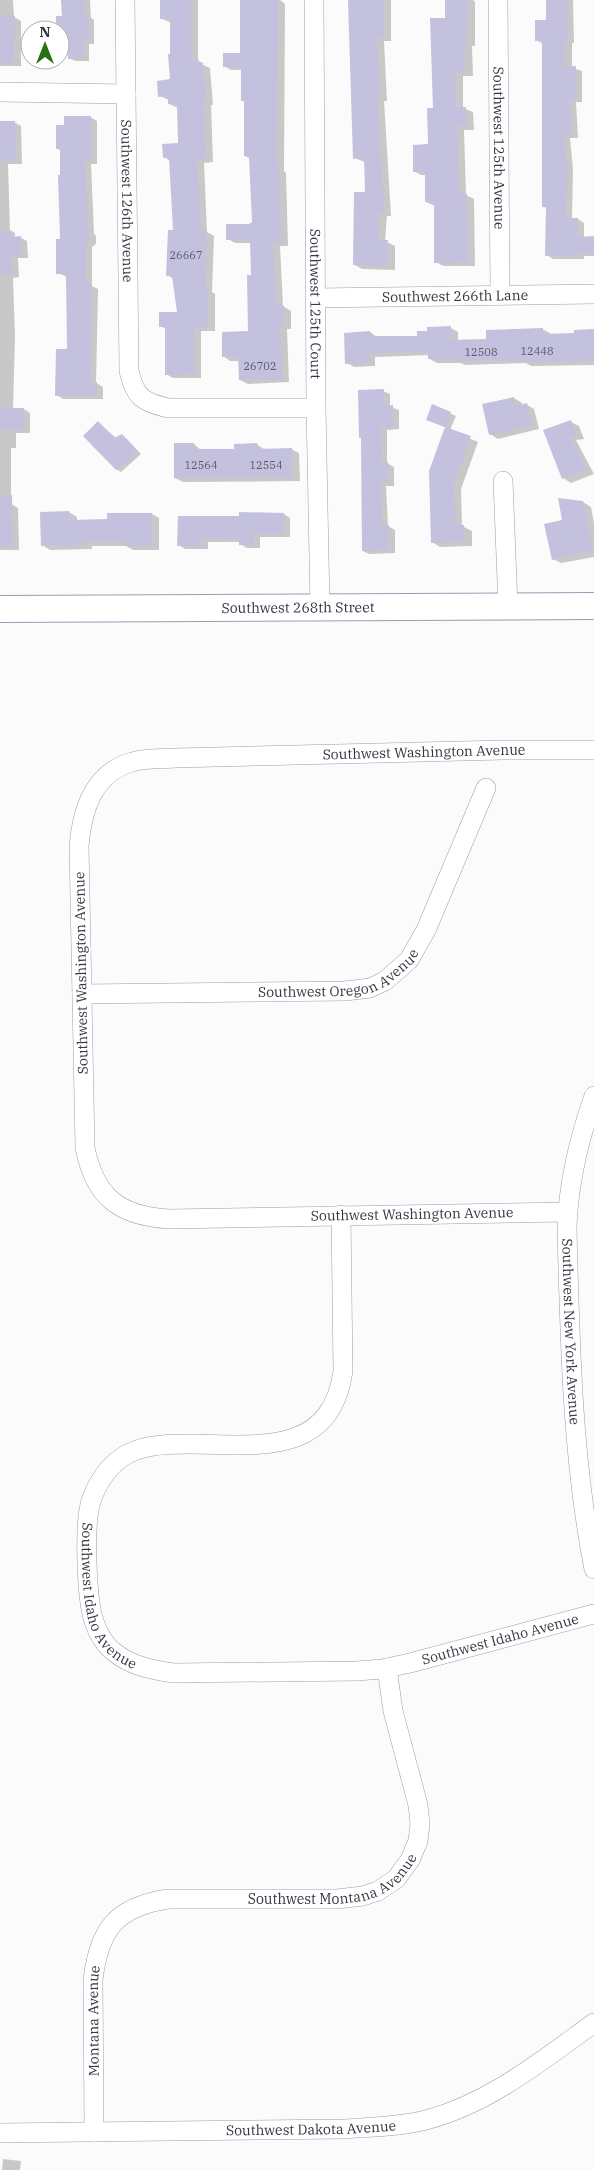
<svg xmlns="http://www.w3.org/2000/svg" width="594" height="2170" viewBox="0 0 594 2170" font-family="'IBM Plex Serif',serif">
<style>
.shadow{fill:#0003}
.building{fill:#c3c1dd}
.lines{fill:none;stroke-linecap:round;stroke-linejoin:round}
.minor-casing{stroke:#9d9ab6;stroke-width:20}
.secondary-casing{stroke:#9d9ab6;stroke-width:28}
.minor{stroke:#fff;stroke-width:19}
.secondary{stroke:#fff;stroke-width:26}
.labels{text-anchor:middle;dominant-baseline:central;stroke-width:4;stroke-linejoin:round;paint-order:stroke}
.number-label{font-size:11px;fill:#5a5969}
.street-label{font-size:14px;fill:#373642;stroke:#fff}
</style>
<rect width="100%" height="100%" fill="#fbfbfb"/>
<!-- shadow -->
<g class="shadow">
<polygon points="0,0 13,0 14,17 21,21 21,66 0,66"/>
<polygon points="62,0 90,0 91,18 94,20 94,44 89,44 89,61 75,61 69,58 68,39 60,37 60,30 57,30 63,17"/>
<polygon points="161,0 198,0 198,57 199,63 210,68 213,105 211,105 213,162 204,163 207,232 214,236 212,292 215,294 215,331 201,331 201,378 173,378 166,374 167,330 161,326 178,314 174,279 167,275 174,231 170,161 164,157 179,145 178,108 169,104 169,100 160,96 172,81 172,23 162,19"/>
<polygon points="241,0 280,0 285,4 284,171 286,173 288,246 280,246 283,306 291,311 291,329 287,329 289,382 248,384 240,380 240,361 230,361 223,356 249,332 252,276 251,243 235,243 228,239 254,223 251,159 245,156 246,102 242,100 242,70 231,70 224,66 241,54"/>
<polygon points="349,0 391,0 391,41 384,41 387,101 384,101 391,216 387,216 385,241 395,246 395,270 362,269 355,265 366,193 365,162 354,158"/>
<polygon points="446,0 473,0 475,2 475,46 472,46 473,76 463,76 463,108 473,112 474,130 464,130 466,195 474,199 475,266 443,266 436,262 435,206 426,202 426,175 421,175 414,171 430,146 446,20"/>
<polygon points="547,0 573,0 574,43 572,43 572,68 582,71 582,102 576,102 578,138 570,138 573,169 572,219 578,219 584,223 584,238 594,238 594,256 584,256 584,259 553,259 547,255 547,208 544,207 543,44 536,40 547,21"/>
<polygon points="90,117 97,121 97,164 91,164 94,234 96,236 96,244 92,247 92,286 98,289 96,383 103,387 103,399 63,399 57,395 68,350 67,277 58,273 62,240 61,151 57,148 66,126"/>
<polygon points="0,122 14,122 21,126 22,164 8,164 10,230 15,233 15,238 21,238 27,241 28,258 18,258 19,277 13,278 15,337 13,410 24,409 30,413 30,433 16,433 16,448 11,448 11,504 18,508 19,550 0,550"/>
<polygon points="451,328 458,332 458,341 487,340 542,329 550,333 550,335 575,335 594,331 594,365 531,366 526,363 465,365 461,363 437,363 430,359 430,355 375,357 375,366 354,367 347,363 370,332 377,337 418,337"/>
<polygon points="383,391 390,394 390,407 399,410 399,429 387,430 387,463 394,467 394,486 386,486 388,526 395,530 395,553 369,554 363,551"/>
<polygon points="514,398 522,403 522,406 527,405 534,409 539,429 498,439 490,434"/>
<polygon points="433,406 456,416 450,430 478,442 461,489 462,526 472,531 472,546 440,547 432,542 447,428 428,420"/>
<polygon points="571,422 579,426 584,439 576,440 594,474 571,483 563,478"/>
<polygon points="99,423 116,438 121,436 127,439 141,454 121,472 116,469"/>
<polygon points="194,444 201,450 235,450 256,444 264,449 291,449 299,453 300,481 183,482 175,478"/>
<polygon points="583,502 591,507 594,523 594,557 561,563 553,559 564,521"/>
<polygon points="69,512 77,517 77,521 108,520 152,514 159,518 159,550 133,550 126,546 92,546 92,549 50,550 42,545"/>
<polygon points="284,514 290,518 290,537 260,537 260,548 247,548 240,544 240,542 208,542 208,549 185,549 179,545 240,518"/>
<polygon points="3,2159 21,2161 20,2170 2,2170"/>
</g>
<!-- building -->
<g class="building">
<polygon points="61,0 85,0 85,15 88,15 89,41 83,42 84,58 68,59 67,36 60,36 60,30 56,30 56,16 62,16"/>
<polygon points="160,0 191,0 191,52 193,59 203,63 207,101 204,101 206,159 197,159 201,231 207,231 206,288 208,288 208,327 194,327 195,374 165,375 165,327 159,327 159,312 177,312 172,276 166,276 168,230 173,230 169,158 163,158 162,144 178,143 177,104 168,104 168,96 158,97 157,81 170,79 168,54 170,54 170,19 160,19"/>
<polygon points="240,0 278,0 277,167 279,167 281,243 273,243 276,302 284,306 284,326 280,326 282,379 239,380 238,357 222,357 222,332 248,331 247,275 251,275 250,240 226,240 226,224 249,224 252,222 249,156 244,156 244,101 241,101 241,67 223,67 223,53 240,53"/>
<polygon points="348,0 384,0 384,38 377,38 380,97 377,97 384,212 379,212 378,240 388,240 387,266 353,265 354,192 365,192 364,158 353,159"/>
<polygon points="445,0 468,0 467,42 465,42 465,72 455,73 456,107 466,107 467,126 457,126 459,194 467,194 468,262 434,263 434,202 425,202 425,172 413,172 413,145 428,144 427,108 433,108 430,18 445,18"/>
<polygon points="546,0 567,0 568,40 565,40 565,67 576,66 576,99 570,99 572,135 564,135 567,165 566,218 578,218 578,237 594,236 594,253 578,253 578,256 545,256 546,207 542,207 542,41 535,41 535,20 546,20"/>
<polygon points="0,16 15,16 14,63 0,63"/>
<polygon points="64,116 91,116 91,161 85,161 88,231 90,231 90,240 86,243 86,284 92,284 90,382 97,382 97,396 55,396 56,349 67,349 66,274 56,274 56,239 60,239 58,175 60,175 60,149 56,149 56,125 64,125"/>
<polygon points="0,121 15,121 16,161 0,161"/>
<polygon points="0,231 11,231 11,237 21,236 22,255 12,255 13,274 0,275"/>
<polygon points="451,326 451,340 486,339 486,330 543,328 543,334 574,333 574,330 594,329 594,361 522,362 522,360 456,361 456,359 428,359 428,352 390,352 368,354 369,363 345,364 344,333 370,331 372,336 417,336 417,331 427,331 427,327"/>
<polygon points="384,389 384,406 393,405 393,427 381,427 382,462 388,462 388,483 381,483 382,525 389,525 389,550 362,551 361,438 359,438 358,390"/>
<polygon points="514,397 516,406 527,403 532,425 489,435 482,404"/>
<polygon points="432,404 451,412 445,427 426,420"/>
<rect x="0" y="408" width="24" height="22"/>
<polygon points="571,420 577,435 570,436 587,470 562,479 543,430"/>
<polygon points="98,421 114,438 122,434 137,451 116,470 83,436"/>
<polygon points="445,427 471,436 454,484 455,525 464,525 465,542 431,543 429,471"/>
<polygon points="174,443 194,443 194,449 234,449 234,444 257,443 259,449 292,448 292,477 174,478"/>
<polygon points="0,495 12,495 13,547 0,547"/>
<polygon points="558,498 583,501 593,551 552,560 544,524 562,520"/>
<polygon points="69,511 69,520 107,519 107,513 152,513 152,546 124,546 123,542 85,542 85,545 41,546 40,512"/>
<polygon points="239,512 284,513 284,534 254,534 254,545 239,545 239,539 202,538 202,546 177,546 178,516 239,516"/>
</g>
<g class="lines">
<defs>
<g id="minor">
<path id="s1" d="M125,0L129,371C135,397 142,402 168,408H316"/>
<path id="s2" d="M314,0L316,408L320,607"/>
<path id="s3" d="M498,0L500,295"/>
<polyline points="0,92 126,94"/>
<path id="s4" d="M316,298L594,294"/>
<polyline points="503,481 508,606"/>
<path id="s5" d="M82,994L345,991L370,988L385,981L409,960L426,930L486,788"/>
<path id="s6" d="M594,1096C579,1139 568,1183 567,1229C570,1343 572,1457 594,1569"/>
<path id="s7" d="M567,1212L169,1219C119,1216 95,1197 85,1148L79,846C82,810 93,773 132,762C145,758 160,759 175,758L503,750H594"/>
<path id="s8" d="M341,1215L343,1371C331,1459 253,1444 187,1444C165,1444 139,1445 121,1458C107,1468 97,1484 91,1501C84,1523 86,1602 95,1624C98,1634 106,1646 114,1652C131,1666 152,1670 174,1673L357,1671L382,1669L410,1663L594,1614"/>
<path id="s9" d="M94,2132L93,1980C99,1929 116,1907 168,1899H337L363,1896L378,1891L396,1879L410,1860L418,1841L420,1824L418,1805L393,1711L387,1668"/>
<path id="s10" d="M0,2133L342,2129C370,2127 398,2127 426,2120C490,2103 541,2061 594,2023"/>
</g>
<g id="secondary">
<path id="s11" d="M0,609L594,606"/>
</g>
</defs>
<!-- minor casing -->
<use href="#minor" class="minor-casing"/>
<!-- secondary casing -->
<use href="#secondary" class="secondary-casing"/>
<!-- minor -->
<use href="#minor" class="minor"/>
<!-- secondary -->
<use href="#secondary" class="secondary"/>
</g>
<g class="labels">
<!-- number labels -->
<g class="number-label">
<text x="186" y="255">26667</text>
<text x="537" y="351">12448</text>
<text x="481" y="352">12508</text>
<text x="260" y="366">26702</text>
<text x="201" y="465">12564</text>
<text x="266" y="465">12554</text>
</g>
<!-- street labels -->
<g class="street-label">
<text stroke="none"><textPath href="#s3" startOffset="148">Southwest 125th Avenue</textPath></text>
<text stroke="none"><textPath href="#s1" startOffset="201">Southwest 126th Avenue</textPath></text>
<text stroke="none"><textPath href="#s4" startOffset="139">Southwest 266th Lane</textPath></text>
<text stroke="none"><textPath href="#s2" startOffset="304">Southwest 125th Court</textPath></text>
<text stroke="none"><textPath href="#s11" startOffset="298">Southwest 268th Street</textPath></text>
<text stroke="none"><textPath href="#s7" startOffset="1220">Southwest Washington Avenue</textPath></text>
<text stroke="none"><textPath href="#s5" startOffset="262">Southwest Oregon Avenue</textPath></text>
<text transform="translate(81 973) rotate(-91)">Southwest Washington Avenue</text>
<text transform="translate(412 1214) rotate(-1)">Southwest Washington Avenue</text>
<text stroke="none"><textPath href="#s6" startOffset="239">Southwest New York Avenue</textPath></text>
<text stroke="none"><textPath href="#s8" startOffset="576">Southwest Idaho Avenue</textPath></text>
<text stroke="none"><textPath href="#s8" startOffset="1026">Southwest Idaho Avenue</textPath></text>
<text stroke="none"><textPath href="#s9" startOffset="445">Southwest Montana Avenue</textPath></text>
<text stroke="none"><textPath href="#s9" startOffset="111">Montana Avenue</textPath></text>
<text stroke="none"><textPath href="#s10" startOffset="311">Southwest Dakota Avenue</textPath></text>
</g>
</g>
<!-- north arrow -->
<g transform="translate(45 45)"><circle r="24" fill="#ffffff" stroke="#afafb3"/>
<path d="M0-4L9 19L0 12L-9 19Z" fill="#287113"/>
<text y="-8" font-size="14" font-weight="bold" text-anchor="middle" fill="#373642">N</text>
</g>
</svg>
